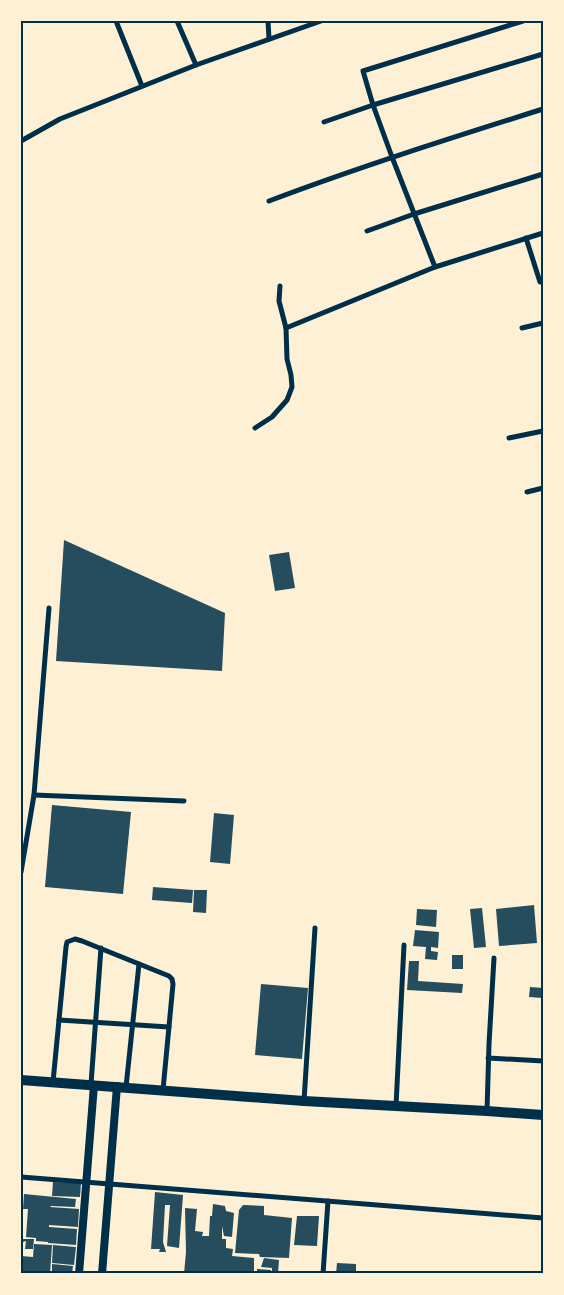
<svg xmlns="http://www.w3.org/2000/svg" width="564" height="1295" viewBox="0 0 564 1295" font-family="Montserrat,sans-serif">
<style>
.building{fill:#264d5e}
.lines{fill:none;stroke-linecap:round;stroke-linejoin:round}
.minor{stroke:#003049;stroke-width:5}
.tertiary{stroke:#003049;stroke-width:8}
.primary{stroke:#003049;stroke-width:10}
.neatline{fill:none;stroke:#003049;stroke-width:2}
</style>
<rect width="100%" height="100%" fill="#fdf0d5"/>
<!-- building -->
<g class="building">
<polygon points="64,540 225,613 222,671 56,661"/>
<polygon points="289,552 295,588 275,591 269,555"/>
<polygon points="52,805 131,812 123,894 45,887"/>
<polygon points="214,813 234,815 230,864 210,862"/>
<polygon points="153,887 193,890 192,903 152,900"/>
<polygon points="194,890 207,890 206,913 193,912"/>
<polygon points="534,905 537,943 499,946 496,909"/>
<polygon points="482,908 486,947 474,948 470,909"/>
<polygon points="417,909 437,910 436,927 416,925"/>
<polygon points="415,930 439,932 438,948 431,947 431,951 438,952 437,960 425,959 426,947 413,946"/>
<rect x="452" y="955" width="11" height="14"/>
<polygon points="409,961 419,961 418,981 463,984 462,993 407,990"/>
<polygon points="261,984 308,988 302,1059 255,1055"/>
<polygon points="530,987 543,988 543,998 529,997"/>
<polygon points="53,1182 81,1183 80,1197 52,1196"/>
<polygon points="155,1192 183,1195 179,1248 167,1246 170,1205 165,1205 163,1242 166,1252 159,1252 160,1249 151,1249"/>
<polygon points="24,1194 76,1199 75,1207 51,1206 50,1207 79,1209 78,1227 49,1225 49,1227 77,1229 76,1245 48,1243 48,1242 36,1241 36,1238 26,1237 28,1209 23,1209"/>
<polygon points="213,1204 225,1206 226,1211 234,1213 232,1237 224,1236 222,1226 222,1239 226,1239 226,1248 233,1249 232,1256 254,1258 254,1274 184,1274 186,1252 185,1208 197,1209 195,1231 203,1232 202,1236 209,1236 210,1216 212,1216"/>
<polygon points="243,1205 264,1206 264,1215 292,1218 289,1258 260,1257 259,1254 235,1253 239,1210"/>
<polygon points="297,1216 319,1216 317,1246 294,1245"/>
<polygon points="21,1239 34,1239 33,1249 25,1249 26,1241 23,1242 23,1251 21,1251"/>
<polygon points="34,1244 52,1245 50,1274 21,1274 21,1256 33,1257"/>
<polygon points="53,1245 76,1247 74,1265 52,1263"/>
<polygon points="264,1258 279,1260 278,1274 272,1274 272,1268 261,1267"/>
<polygon points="337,1263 356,1264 356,1274 336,1274"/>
<polygon points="52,1264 73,1266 72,1274 52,1274"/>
<polygon points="257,1269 271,1270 271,1274 257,1274"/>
</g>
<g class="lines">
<!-- minor -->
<g class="minor">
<polyline points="116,21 142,86"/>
<polyline points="177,21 196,65"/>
<polyline points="268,21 269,39"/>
<polyline points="324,122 373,105 543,54"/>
<polyline points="21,141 60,119 196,65 321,21"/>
<path d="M269,201C359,167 451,138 543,109"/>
<polyline points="367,231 414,214 543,174"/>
<polyline points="526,238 540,282"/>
<polyline points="435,267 392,157 373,105 363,71 523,21"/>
<polyline points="286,328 435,267 543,233"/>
<polyline points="522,328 543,323"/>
<polyline points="255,428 272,417 287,400 292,387 291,375 287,359 286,328 279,301 280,286"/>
<polyline points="509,438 543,431"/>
<polyline points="527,492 543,488"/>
<polyline points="34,795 184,801"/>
<polyline points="21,872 34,795 49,608"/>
<polyline points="59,1020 169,1027"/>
<polyline points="488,1058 543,1061"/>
<polyline points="53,1082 66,947 67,942 75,939 82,941 169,976 172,979 173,984 163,1090"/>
<polyline points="91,1084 101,948"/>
<polyline points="126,1087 139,964"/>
<polyline points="304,1101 315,928"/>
<polyline points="396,1106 404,945"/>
<polyline points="487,1111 489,1044 494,958"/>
<polyline points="21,1177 543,1218"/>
<polyline points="323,1274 328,1201"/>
</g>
<!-- tertiary -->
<g class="tertiary">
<polyline points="79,1274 94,1085"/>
<polyline points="102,1274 117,1086"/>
</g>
<!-- primary -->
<polyline class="primary" points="21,1080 304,1101 487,1111 543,1115"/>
</g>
<!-- border -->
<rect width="564" height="1295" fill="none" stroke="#fdf0d5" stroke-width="45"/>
<rect x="22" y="22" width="520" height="1250" class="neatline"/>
</svg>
